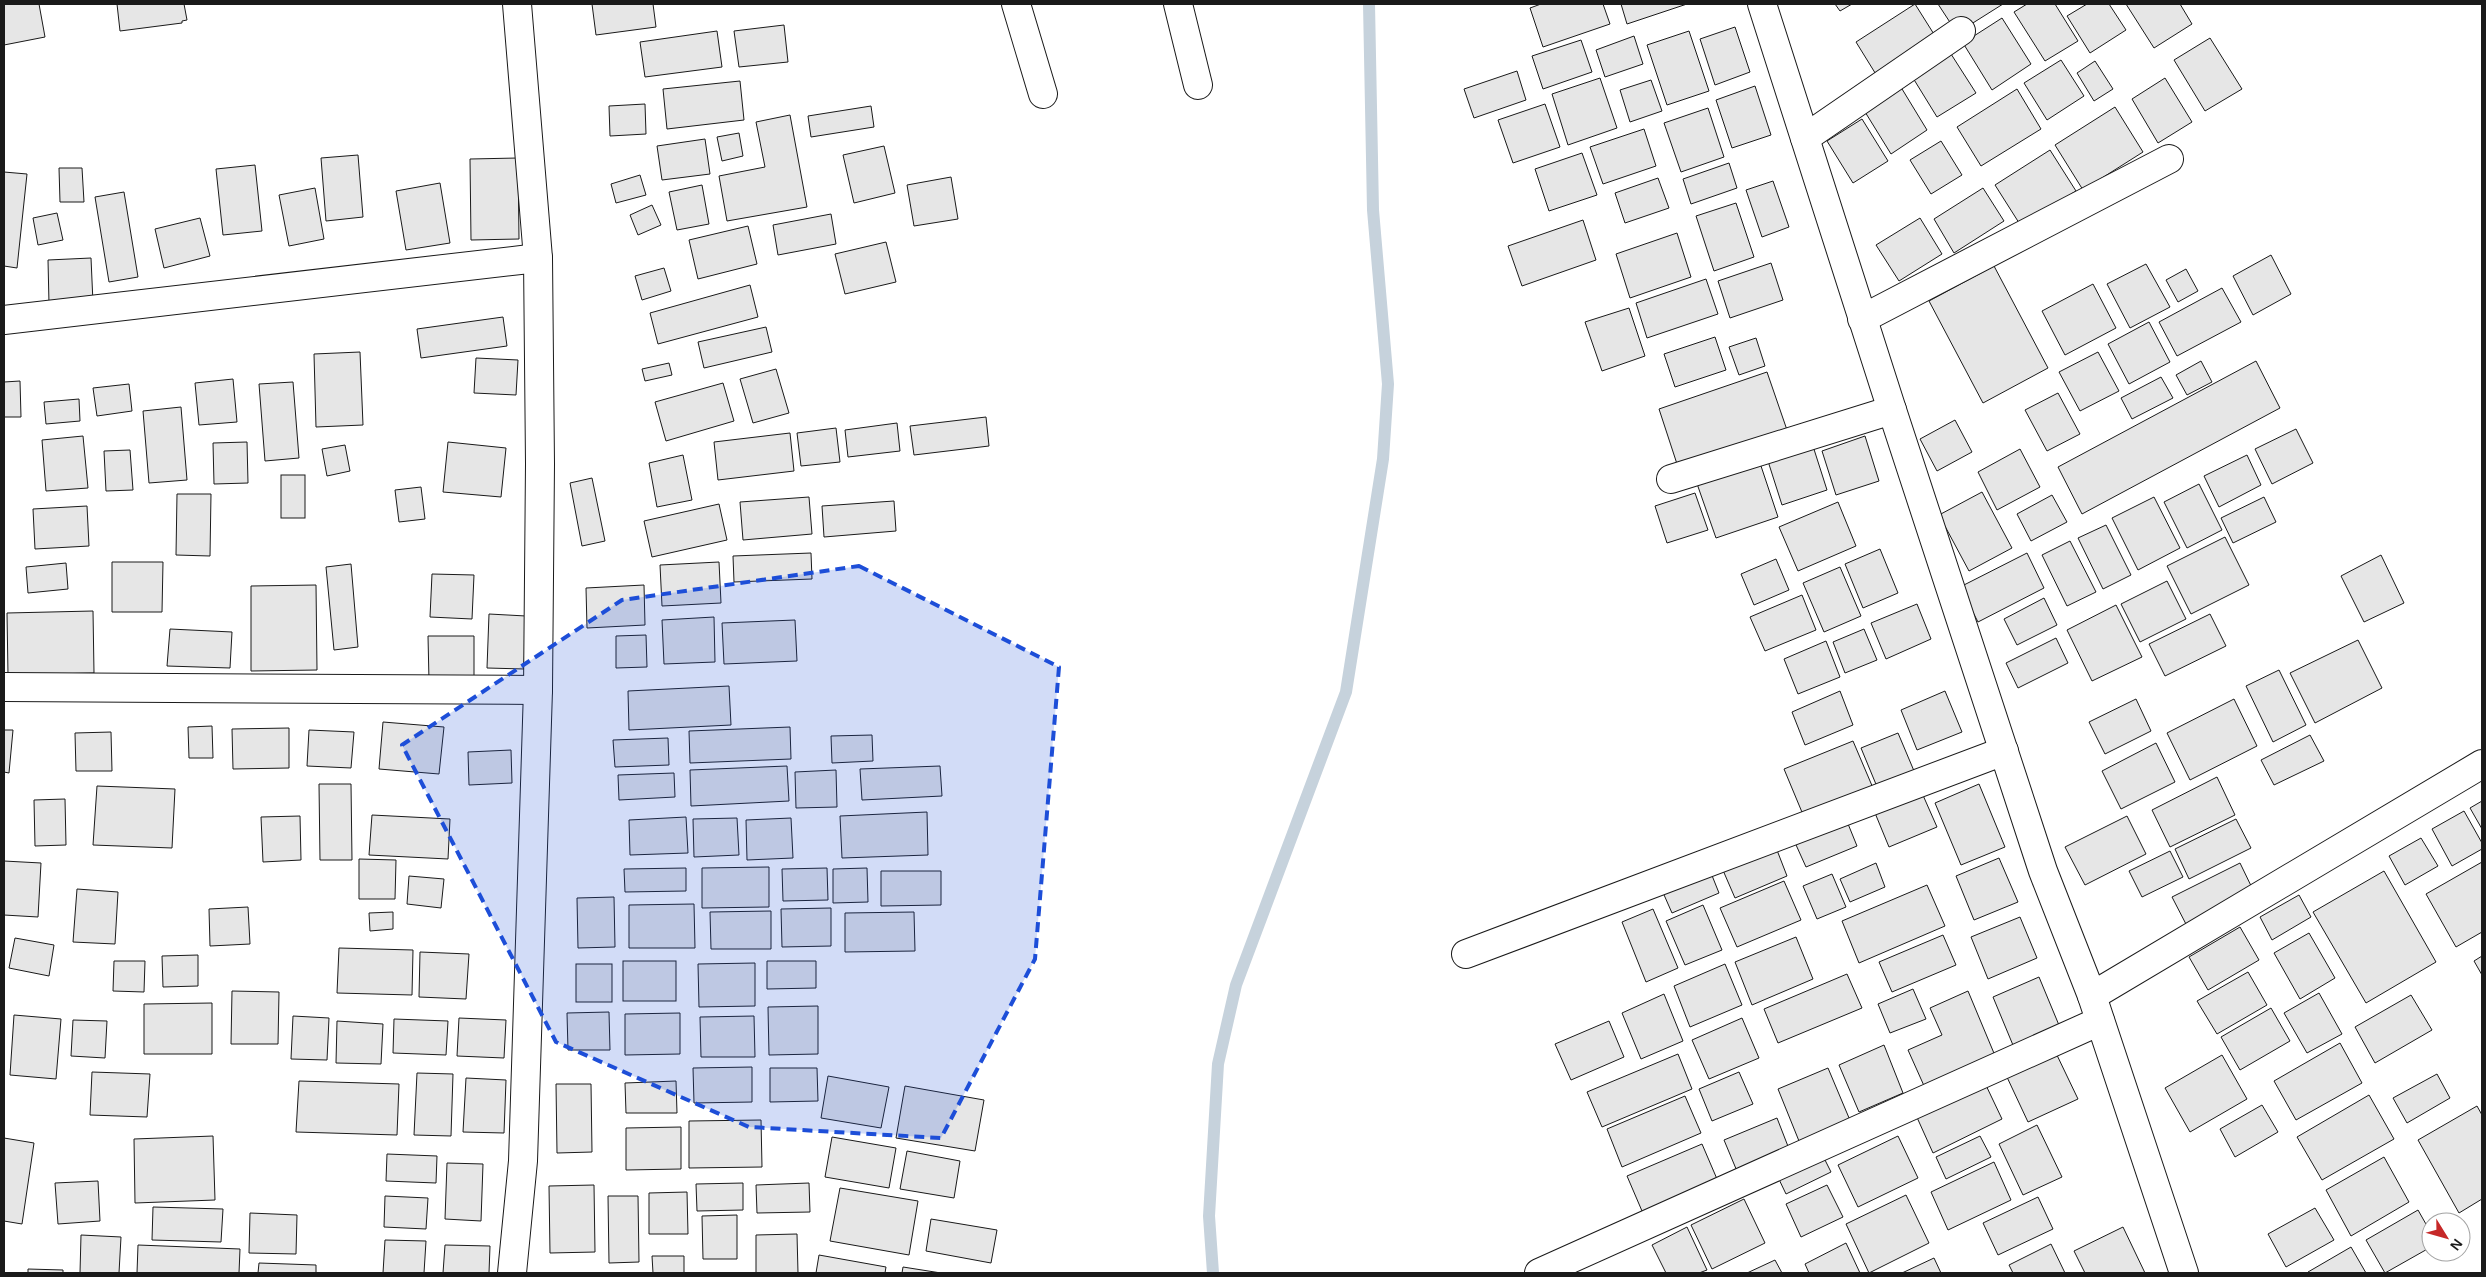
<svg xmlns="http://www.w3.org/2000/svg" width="2486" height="1277" viewBox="0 0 2486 1277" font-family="Helvetica,sans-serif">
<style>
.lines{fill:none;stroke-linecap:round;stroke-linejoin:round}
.stream{stroke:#c6d2dc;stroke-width:12}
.building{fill:#e6e6e6;stroke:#1a1a1a}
.minor-casing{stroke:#1a1a1a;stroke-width:30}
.minor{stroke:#fff;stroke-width:28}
.marked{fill:#1d4ed8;fill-opacity:0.2;stroke:#1d4ed8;stroke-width:4;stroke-dasharray:10 6;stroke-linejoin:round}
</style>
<rect width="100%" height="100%" fill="#fff"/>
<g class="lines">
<!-- stream -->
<polyline class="stream" points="1213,1273 1209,1216 1218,1064 1236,985 1346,692 1383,459 1388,384 1373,210 1369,4"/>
</g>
<!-- building -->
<g class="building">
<polygon points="4,4 39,4 45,37 4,45"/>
<polygon points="117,4 184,4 187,20 182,21 182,23 120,31"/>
<polygon points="592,4 653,4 656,27 596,35"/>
<polygon points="1541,4 1603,4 1610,24 1543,47 1530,8"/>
<polygon points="1621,4 1687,4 1627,24"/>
<polygon points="1835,4 1852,4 1840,11"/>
<polygon points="1915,4 1937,39 1877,76 1856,42"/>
<polygon points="1938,4 2003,4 1957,33"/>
<polygon points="2027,4 2055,4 2078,41 2045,61 2014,12"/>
<polygon points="2087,4 2109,4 2126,30 2090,53 2067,16"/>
<polygon points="2126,4 2180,4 2192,24 2154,48"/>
<polygon points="2002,18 2031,64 1992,90 1963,43"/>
<polygon points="784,25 788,62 739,67 734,31"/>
<polygon points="1735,27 1750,72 1715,85 1700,39"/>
<polygon points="717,31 722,67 645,77 640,42"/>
<polygon points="1689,31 1709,91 1667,105 1647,45"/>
<polygon points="1634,36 1643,64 1605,77 1596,50"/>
<polygon points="2210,38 2242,89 2205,111 2174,60"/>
<polygon points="1581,40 1592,72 1543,89 1532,56"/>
<polygon points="1951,54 1976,93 1937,117 1913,78"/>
<polygon points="2061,60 2084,96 2047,120 2024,83"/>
<polygon points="2095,61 2113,89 2094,101 2077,73"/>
<polygon points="1517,71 1526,100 1474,118 1464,89"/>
<polygon points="1600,78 1617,128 1568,145 1552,94"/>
<polygon points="2165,78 2192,122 2158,143 2132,99"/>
<polygon points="1651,80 1662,111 1630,122 1620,90"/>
<polygon points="740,81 744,120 667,129 663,89"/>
<polygon points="1899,84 1927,130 1891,154 1862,107"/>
<polygon points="1755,86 1771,135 1732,148 1716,100"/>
<polygon points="2017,89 2041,129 1981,166 1957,127"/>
<polygon points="645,104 646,134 610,136 609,106"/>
<polygon points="1545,104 1560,147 1513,163 1498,120"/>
<polygon points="871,106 874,127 811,137 808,116"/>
<polygon points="2115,107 2143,152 2083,190 2055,145"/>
<polygon points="1708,108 1724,157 1681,172 1664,123"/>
<polygon points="790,115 807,207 727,221 719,176 765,167 756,122"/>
<polygon points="1862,119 1888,161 1853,183 1827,141"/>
<polygon points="1644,129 1656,166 1603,184 1590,147"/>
<polygon points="739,133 743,156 722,161 717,137"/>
<polygon points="705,139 710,174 662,180 657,146"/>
<polygon points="1941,141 1962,175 1931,194 1910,160"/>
<polygon points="884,146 895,193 854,203 843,155"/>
<polygon points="2050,150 2076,191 2021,226 1995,185"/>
<polygon points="1582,153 1597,195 1549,211 1535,169"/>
<polygon points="358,155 363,217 326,221 321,158"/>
<polygon points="518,158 519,239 471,240 470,159"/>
<polygon points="1729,163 1737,188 1691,204 1683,179"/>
<polygon points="255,165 262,231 223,235 216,169"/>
<polygon points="59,168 82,168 84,202 60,202"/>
<polygon points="4,172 27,174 17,268 4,266"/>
<polygon points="640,175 646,195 616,203 611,184"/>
<polygon points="951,177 958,219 914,226 907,185"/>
<polygon points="1658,178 1669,208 1625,223 1615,193"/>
<polygon points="1773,181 1789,227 1762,237 1746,190"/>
<polygon points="440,183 450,243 406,250 396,191"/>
<polygon points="702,185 709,224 677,230 669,192"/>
<polygon points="315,188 324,239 289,246 279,195"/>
<polygon points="1983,188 2004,221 1954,253 1934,219"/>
<polygon points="124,192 138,277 109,282 95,197"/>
<polygon points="1736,203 1754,257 1714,271 1696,216"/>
<polygon points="652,205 661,225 638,235 630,215"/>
<polygon points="57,213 63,240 38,245 33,218"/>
<polygon points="831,214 836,244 778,255 773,225"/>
<polygon points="200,218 210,256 164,268 155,229"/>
<polygon points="1920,218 1942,254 1899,281 1876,245"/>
<polygon points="1583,220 1596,260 1522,286 1508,246"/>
<polygon points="748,226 757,264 698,279 689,240"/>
<polygon points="1677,233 1691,277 1630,298 1616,254"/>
<polygon points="886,242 896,282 845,294 835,254"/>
<polygon points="2271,255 2291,294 2253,315 2233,276"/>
<polygon points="91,258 93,303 49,304 48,260"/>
<polygon points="1771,263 1783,300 1730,318 1718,281"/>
<polygon points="2146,264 2170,307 2130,328 2107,284"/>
<polygon points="1994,266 2048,368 1983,403 1929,301"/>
<polygon points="664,268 671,291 642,300 635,276"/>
<polygon points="2186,269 2198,291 2178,302 2166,280"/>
<polygon points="1706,279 1718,314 1647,338 1636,303"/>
<polygon points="2093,284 2116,328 2065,355 2042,311"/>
<polygon points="750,285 758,317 658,344 650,313"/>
<polygon points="2222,288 2241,322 2177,356 2159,322"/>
<polygon points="1629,308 1645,356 1602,371 1585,322"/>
<polygon points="503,317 507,346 421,358 417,329"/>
<polygon points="2149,322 2170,362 2129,384 2108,344"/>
<polygon points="766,327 772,352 704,368 698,342"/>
<polygon points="1715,337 1726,370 1675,387 1664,354"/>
<polygon points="1756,338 1765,366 1739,375 1729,347"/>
<polygon points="360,352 363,425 316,427 314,354"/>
<polygon points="2098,352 2119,391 2080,411 2059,372"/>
<polygon points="476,358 518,360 516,395 474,393"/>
<polygon points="2201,361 2212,382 2187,395 2176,375"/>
<polygon points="2256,361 2280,408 2082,514 2058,467"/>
<polygon points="669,363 672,375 645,381 642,369"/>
<polygon points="776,369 789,413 753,423 740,379"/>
<polygon points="1767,372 1787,430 1678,467 1659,409"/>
<polygon points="2161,377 2173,398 2132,419 2121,398"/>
<polygon points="233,379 237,422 199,425 195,383"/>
<polygon points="20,381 21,417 4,417 4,382"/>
<polygon points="293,382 299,458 265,461 259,384"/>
<polygon points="723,383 734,421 666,441 655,402"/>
<polygon points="129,384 132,411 97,416 93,388"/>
<polygon points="2058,393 2080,434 2047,451 2025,410"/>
<polygon points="79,399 80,421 46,424 44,402"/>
<polygon points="181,407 187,480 149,483 143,411"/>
<polygon points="986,417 989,446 914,455 910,426"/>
<polygon points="1955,420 1972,452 1937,471 1920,439"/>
<polygon points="897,423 900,451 848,457 845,430"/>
<polygon points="836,428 840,462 801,466 797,433"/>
<polygon points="2296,429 2313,463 2272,484 2255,449"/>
<polygon points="790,433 794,471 718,480 714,442"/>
<polygon points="83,436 88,488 46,491 42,440"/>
<polygon points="1865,436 1879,481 1836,495 1822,451"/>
<polygon points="247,442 248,483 214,484 213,443"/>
<polygon points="448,442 506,448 501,497 443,492"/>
<polygon points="1812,443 1827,490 1782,505 1767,458"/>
<polygon points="345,445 350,471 327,476 322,449"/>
<polygon points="2020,449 2040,487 1997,510 1978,472"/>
<polygon points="130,450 133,490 106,491 104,451"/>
<polygon points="683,455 692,500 657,507 649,463"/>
<polygon points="2247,455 2261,485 2219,507 2204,476"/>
<polygon points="1758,457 1778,517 1716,538 1695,478"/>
<rect x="281" y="475" width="24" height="43"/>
<polygon points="592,478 605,541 582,546 570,483"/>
<polygon points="2199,484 2222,530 2187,548 2164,502"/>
<polygon points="421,487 425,519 399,522 395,490"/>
<polygon points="1982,492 2012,548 1969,571 1939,515"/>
<polygon points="1695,493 1708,530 1667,543 1655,506"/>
<polygon points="177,494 211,494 210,556 176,555"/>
<polygon points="2052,495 2067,522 2031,541 2017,514"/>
<polygon points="809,497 812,534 743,540 740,502"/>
<polygon points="2154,497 2180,548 2138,570 2112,518"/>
<polygon points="2264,497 2276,522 2233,543 2221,518"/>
<polygon points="894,501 896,531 824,537 822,506"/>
<polygon points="1838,502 1856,546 1798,571 1779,527"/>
<polygon points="719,504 727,540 652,557 644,521"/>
<polygon points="87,506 89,546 35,549 33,509"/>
<polygon points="2106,525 2131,575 2103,589 2078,538"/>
<polygon points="2225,537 2249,585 2191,614 2167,566"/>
<polygon points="2070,541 2096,592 2067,606 2042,555"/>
<polygon points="1880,549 1898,593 1863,608 1845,564"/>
<polygon points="811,553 812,579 734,582 733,556"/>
<polygon points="2027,553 2044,588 1978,622 1960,587"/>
<polygon points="2381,555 2404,603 2364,622 2341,576"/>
<polygon points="1776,559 1789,590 1754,605 1741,574"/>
<polygon points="112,562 163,562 162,612 112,612"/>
<polygon points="719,562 721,603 662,606 660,565"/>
<polygon points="66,563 68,589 28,593 26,567"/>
<polygon points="351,564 358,647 334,650 326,567"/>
<polygon points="1840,567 1861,616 1824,632 1803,583"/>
<polygon points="432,574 474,575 472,619 430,617"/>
<polygon points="2167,581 2186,619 2140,642 2121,604"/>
<polygon points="316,585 317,670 251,671 251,586"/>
<polygon points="644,585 645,625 587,628 586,588"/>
<polygon points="1802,595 1816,630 1765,651 1750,617"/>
<polygon points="2044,598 2057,625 2017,645 2004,619"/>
<polygon points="1917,604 1931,639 1886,659 1871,623"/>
<polygon points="2116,605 2142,657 2092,681 2067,630"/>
<polygon points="93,611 94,673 8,675 7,613"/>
<polygon points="489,614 526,616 524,669 487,668"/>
<polygon points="2210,614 2226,646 2165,676 2149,644"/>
<polygon points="714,617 715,662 664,664 662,620"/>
<polygon points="795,620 797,661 724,664 722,623"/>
<polygon points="170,629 232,632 230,668 167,666"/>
<polygon points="1864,629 1877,660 1845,673 1833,642"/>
<polygon points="646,635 647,667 616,668 616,636"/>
<polygon points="428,636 474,636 474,680 429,681"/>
<polygon points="2056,638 2068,663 2018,688 2006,663"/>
<polygon points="2358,640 2382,688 2315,723 2290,673"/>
<polygon points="1826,641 1840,677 1798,694 1784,659"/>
<polygon points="2279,670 2306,725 2273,742 2246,686"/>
<polygon points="729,686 731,725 629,730 628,691"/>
<polygon points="1840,691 1853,725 1805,745 1792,712"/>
<polygon points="1945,691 1962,732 1917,750 1901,710"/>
<polygon points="2136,699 2151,731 2105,754 2089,722"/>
<polygon points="2234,699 2257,746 2190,780 2167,733"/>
<polygon points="383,722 444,727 439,774 379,769"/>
<polygon points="212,726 213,758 189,758 188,727"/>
<polygon points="790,727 791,759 690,763 689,731"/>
<polygon points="289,728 289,768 233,769 232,729"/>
<polygon points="4,730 13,730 9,773 4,772"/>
<polygon points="309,730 354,732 351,768 307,766"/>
<polygon points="111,732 112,771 76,771 75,733"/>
<polygon points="1898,733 1917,778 1880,794 1861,748"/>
<polygon points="872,735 873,761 832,763 831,736"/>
<polygon points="2310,735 2324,761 2274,785 2261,760"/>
<polygon points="668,738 669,765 615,767 613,740"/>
<polygon points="1853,741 1873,788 1804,817 1784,769"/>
<polygon points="2156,743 2175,782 2121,809 2102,771"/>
<polygon points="511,750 512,783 469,785 468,752"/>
<polygon points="787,766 789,801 691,806 690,770"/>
<polygon points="940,766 942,796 862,800 860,769"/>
<polygon points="836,770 837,807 796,808 795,772"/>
<polygon points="674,773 675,797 619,800 618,775"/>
<polygon points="2217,777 2235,815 2170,847 2152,810"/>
<polygon points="319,784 351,784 352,860 320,860"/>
<polygon points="1979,784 2005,847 1961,865 1935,803"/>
<polygon points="97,786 175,789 172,848 93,845"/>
<polygon points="1922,793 1937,827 1889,847 1875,813"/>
<polygon points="65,799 66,845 35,846 34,800"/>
<polygon points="2482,801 2482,829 2470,808"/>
<polygon points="2464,811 2482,843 2482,849 2452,866 2432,829"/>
<polygon points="927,812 928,855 842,858 840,816"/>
<polygon points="1844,814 1857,846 1806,867 1792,836"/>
<polygon points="372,815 450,819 448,859 369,855"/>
<polygon points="300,816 301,860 263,862 261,817"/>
<polygon points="2127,816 2146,854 2085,885 2065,847"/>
<polygon points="686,817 688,853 630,855 629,820"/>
<polygon points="737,818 739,855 694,857 693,819"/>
<polygon points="791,818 793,858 747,860 746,820"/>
<polygon points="2236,819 2251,848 2189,879 2175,849"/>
<polygon points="2421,838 2438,866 2405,885 2389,856"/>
<polygon points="1775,845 1787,876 1735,898 1722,868"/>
<polygon points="2170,851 2183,877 2142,897 2129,871"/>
<polygon points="1999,858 2018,902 1974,920 1956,876"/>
<polygon points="359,859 396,860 395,899 359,899"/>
<polygon points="4,861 41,863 38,917 4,915"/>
<polygon points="2482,862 2482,932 2456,947 2426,894"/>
<polygon points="1876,863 1885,887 1850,902 1840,879"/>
<polygon points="2240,863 2255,894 2188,928 2172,897"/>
<polygon points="769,867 769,907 702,908 702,868"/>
<polygon points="686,868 686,891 625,892 624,869"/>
<polygon points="827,868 828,900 783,901 782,869"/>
<polygon points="867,868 868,902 833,903 833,869"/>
<polygon points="1709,868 1719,893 1672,913 1661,888"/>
<polygon points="881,871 941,871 941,905 881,906"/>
<polygon points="2384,871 2436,962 2366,1003 2313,912"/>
<polygon points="1832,874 1846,907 1817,919 1803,886"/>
<polygon points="409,876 444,879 441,908 407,904"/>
<polygon points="1784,881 1801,920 1737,947 1720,908"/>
<polygon points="1927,885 1945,926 1859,963 1842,921"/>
<polygon points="77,889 118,892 115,944 73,942"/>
<polygon points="2299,895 2311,917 2272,940 2260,917"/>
<polygon points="614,897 615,947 578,948 577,898"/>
<polygon points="694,904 695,948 629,948 629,905"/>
<polygon points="1703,905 1722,950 1685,965 1666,921"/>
<polygon points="248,907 250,944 210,946 209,909"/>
<polygon points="831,908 831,946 782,947 781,909"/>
<polygon points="1653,909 1678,968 1646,982 1622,922"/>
<polygon points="771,911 771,949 711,949 710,912"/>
<polygon points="393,912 393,929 370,931 369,913"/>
<polygon points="914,912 915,951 845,952 845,913"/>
<polygon points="2020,917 2037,958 1988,979 1971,937"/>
<polygon points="2240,927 2259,960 2208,990 2189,957"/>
<polygon points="2309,933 2335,978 2300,999 2274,953"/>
<polygon points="1943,935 1956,965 1892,992 1879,962"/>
<polygon points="1796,937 1813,979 1752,1005 1735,962"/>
<polygon points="15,938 54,945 49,976 9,968"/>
<polygon points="339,948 413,950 412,995 337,993"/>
<polygon points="420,952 469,954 466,999 419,997"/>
<polygon points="198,955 198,986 163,987 162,956"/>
<polygon points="2482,956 2482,975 2474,961"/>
<polygon points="114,961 145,961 144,992 113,991"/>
<rect x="623" y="961" width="53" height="40"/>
<polygon points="767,961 816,961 816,988 767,989"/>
<polygon points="755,963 755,1006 699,1007 698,964"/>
<rect x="576" y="964" width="36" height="38"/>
<polygon points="1725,964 1742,1005 1690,1027 1674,986"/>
<polygon points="2248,972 2267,1005 2217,1034 2197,1001"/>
<polygon points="1847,974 1862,1008 1778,1043 1764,1009"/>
<polygon points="2039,977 2061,1030 2015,1050 1993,997"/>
<polygon points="1913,989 1926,1019 1890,1033 1878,1004"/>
<polygon points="232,991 279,992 278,1044 231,1044"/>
<polygon points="1968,991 1996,1058 1925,1088 1908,1050 1942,1035 1930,1008"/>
<polygon points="2319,993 2342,1034 2307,1053 2284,1013"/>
<polygon points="1664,994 1683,1041 1641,1059 1622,1013"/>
<polygon points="2411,995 2432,1030 2375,1063 2355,1027"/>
<polygon points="212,1003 212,1054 144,1054 144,1004"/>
<polygon points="818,1006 818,1054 769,1055 768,1007"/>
<polygon points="2271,1008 2290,1041 2240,1070 2221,1037"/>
<polygon points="609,1012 610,1050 568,1050 567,1013"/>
<polygon points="680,1013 680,1054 625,1055 625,1014"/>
<polygon points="14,1015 61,1019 56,1079 10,1075"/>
<polygon points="293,1016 329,1018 327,1060 291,1059"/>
<polygon points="754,1016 755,1057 701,1057 700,1017"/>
<polygon points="459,1018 506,1020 504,1058 457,1056"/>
<polygon points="1742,1018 1759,1058 1709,1079 1692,1040"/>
<polygon points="394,1019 448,1021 446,1055 393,1053"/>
<polygon points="73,1020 107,1021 105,1058 71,1056"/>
<polygon points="337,1021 383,1024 381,1064 336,1063"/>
<polygon points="1609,1021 1624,1057 1571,1080 1555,1044"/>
<polygon points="2340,1043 2362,1083 2296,1120 2274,1081"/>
<polygon points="1884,1045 1903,1093 1859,1112 1839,1065"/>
<polygon points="2055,1051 2078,1099 2028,1122 2006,1075"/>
<polygon points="1678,1054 1692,1089 1602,1127 1587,1092"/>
<polygon points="2222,1055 2247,1099 2190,1132 2165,1088"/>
<polygon points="752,1067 752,1102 694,1103 693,1068"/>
<polygon points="770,1068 817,1068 818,1101 770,1102"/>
<polygon points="1828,1068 1852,1125 1801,1146 1778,1089"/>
<polygon points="92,1072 150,1074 147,1117 90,1115"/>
<polygon points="1739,1072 1753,1104 1712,1121 1699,1089"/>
<polygon points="417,1073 453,1074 451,1136 414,1135"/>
<polygon points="2437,1074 2450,1098 2407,1123 2393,1098"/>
<polygon points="828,1076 889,1087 881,1128 821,1118"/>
<polygon points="466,1078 506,1080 504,1133 463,1132"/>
<polygon points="1983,1079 2002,1119 1933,1153 1915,1113"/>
<polygon points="299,1081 399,1084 397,1135 296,1132"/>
<polygon points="676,1081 677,1113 626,1113 625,1083"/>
<polygon points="556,1084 591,1084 592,1152 557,1153"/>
<polygon points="905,1086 984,1100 975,1151 896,1138"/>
<polygon points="2369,1095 2394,1139 2322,1180 2297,1137"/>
<polygon points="1685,1096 1701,1133 1622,1167 1607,1129"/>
<polygon points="2262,1105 2278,1132 2235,1157 2220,1129"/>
<polygon points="2477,1106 2482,1115 2482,1199 2459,1213 2418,1140"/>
<polygon points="1777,1118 1791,1154 1739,1176 1724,1140"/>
<polygon points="761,1120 762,1167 689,1168 689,1121"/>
<polygon points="2037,1125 2062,1177 2023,1195 1999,1144"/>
<polygon points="681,1127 681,1169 626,1170 626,1128"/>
<polygon points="213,1136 215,1200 135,1203 134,1139"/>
<polygon points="1898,1136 1918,1178 1858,1207 1838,1165"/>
<polygon points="1980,1136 1991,1157 1946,1179 1936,1157"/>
<polygon points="832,1137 896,1148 889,1188 825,1177"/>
<polygon points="4,1138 34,1143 22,1224 4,1221"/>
<polygon points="1702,1144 1720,1186 1645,1218 1627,1176"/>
<polygon points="1820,1150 1831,1172 1786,1194 1775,1171"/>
<polygon points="907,1151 960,1161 954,1198 900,1189"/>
<polygon points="387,1154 437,1156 436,1183 386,1181"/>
<polygon points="2384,1157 2409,1202 2351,1236 2326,1190"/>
<polygon points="1994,1162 2011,1200 1948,1230 1931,1192"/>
<polygon points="447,1163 483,1164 481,1221 445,1219"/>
<polygon points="98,1181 100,1221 58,1224 55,1183"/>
<polygon points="743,1183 743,1210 697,1211 696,1184"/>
<polygon points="809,1183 810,1212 757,1213 756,1185"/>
<polygon points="594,1185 595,1252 550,1253 549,1186"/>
<polygon points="1827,1185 1843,1217 1801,1237 1786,1204"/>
<polygon points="840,1188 918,1201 909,1255 830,1241"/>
<polygon points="687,1192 688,1234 649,1234 649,1193"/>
<polygon points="1906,1195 1929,1243 1869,1273 1846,1224"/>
<polygon points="385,1196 428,1198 426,1229 384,1227"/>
<polygon points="608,1196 638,1196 639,1262 609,1263"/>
<polygon points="2038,1197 2053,1229 1998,1255 1983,1223"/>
<polygon points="1744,1199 1765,1243 1712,1269 1691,1225"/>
<polygon points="153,1207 223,1209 221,1242 152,1240"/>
<polygon points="2315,1208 2334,1240 2286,1267 2268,1234"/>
<polygon points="2418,1210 2431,1233 2431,1247 2385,1273 2366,1240"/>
<polygon points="250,1213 297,1215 296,1254 249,1253"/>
<polygon points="737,1215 737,1259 703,1259 702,1216"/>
<polygon points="931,1219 997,1230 991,1263 926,1251"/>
<polygon points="1687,1227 1707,1270 1699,1273 1666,1273 1652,1245"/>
<polygon points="2123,1227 2145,1273 2085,1273 2074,1251"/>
<polygon points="797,1234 798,1273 756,1273 756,1235"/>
<polygon points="81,1235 121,1237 119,1273 80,1273"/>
<polygon points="385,1240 426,1241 424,1273 383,1273"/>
<polygon points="1846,1243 1860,1273 1809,1273 1805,1264"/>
<polygon points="2051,1244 2065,1273 2013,1273 2009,1265"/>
<polygon points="138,1245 240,1249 239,1273 137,1273"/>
<polygon points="445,1245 490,1246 489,1273 443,1273"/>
<polygon points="2351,1247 2366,1273 2309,1273 2308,1272"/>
<polygon points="819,1255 886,1267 885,1273 816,1273"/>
<polygon points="652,1256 684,1256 684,1273 653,1273"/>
<polygon points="1934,1258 1941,1273 1902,1273"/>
<polygon points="1775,1260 1782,1273 1747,1273"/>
<polygon points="259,1263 316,1265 316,1273 258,1273"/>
<polygon points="903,1267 941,1273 902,1273"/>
<polygon points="28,1269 63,1270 63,1273 28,1273"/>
</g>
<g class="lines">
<defs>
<g id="minor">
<polyline points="1016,4 1043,94"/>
<polyline points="1178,4 1198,85"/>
<polyline points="1762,4 1892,410 2043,871 2092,996 2184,1273"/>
<polyline points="1805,138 1961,31"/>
<polyline points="1862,319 2169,159"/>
<polyline points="4,320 538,258"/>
<polyline points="1671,479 1892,410"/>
<polyline points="4,687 538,690"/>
<polyline points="1466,954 2004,751"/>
<polyline points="2092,996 2482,764"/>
<polyline points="512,1273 523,1161 538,690 540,464 538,258 517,4"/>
<polyline points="1539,1273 2100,1021"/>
</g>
</defs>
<!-- minor casing -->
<use href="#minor" class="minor-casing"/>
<!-- minor -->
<use href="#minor" class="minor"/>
</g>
<!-- marked area -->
<path class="marked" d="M859,566L1059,667L1035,959L941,1138L749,1127L556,1042L402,745L622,600Z"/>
<!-- border -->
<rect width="2486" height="1277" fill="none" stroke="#1a1a1a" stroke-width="10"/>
<!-- north arrow -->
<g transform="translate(2446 1237) rotate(127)"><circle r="24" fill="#ffffff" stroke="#a3a3a3"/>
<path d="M0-4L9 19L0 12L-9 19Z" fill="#c62828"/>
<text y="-8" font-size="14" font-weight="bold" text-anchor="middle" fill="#1a1a1a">N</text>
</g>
</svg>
